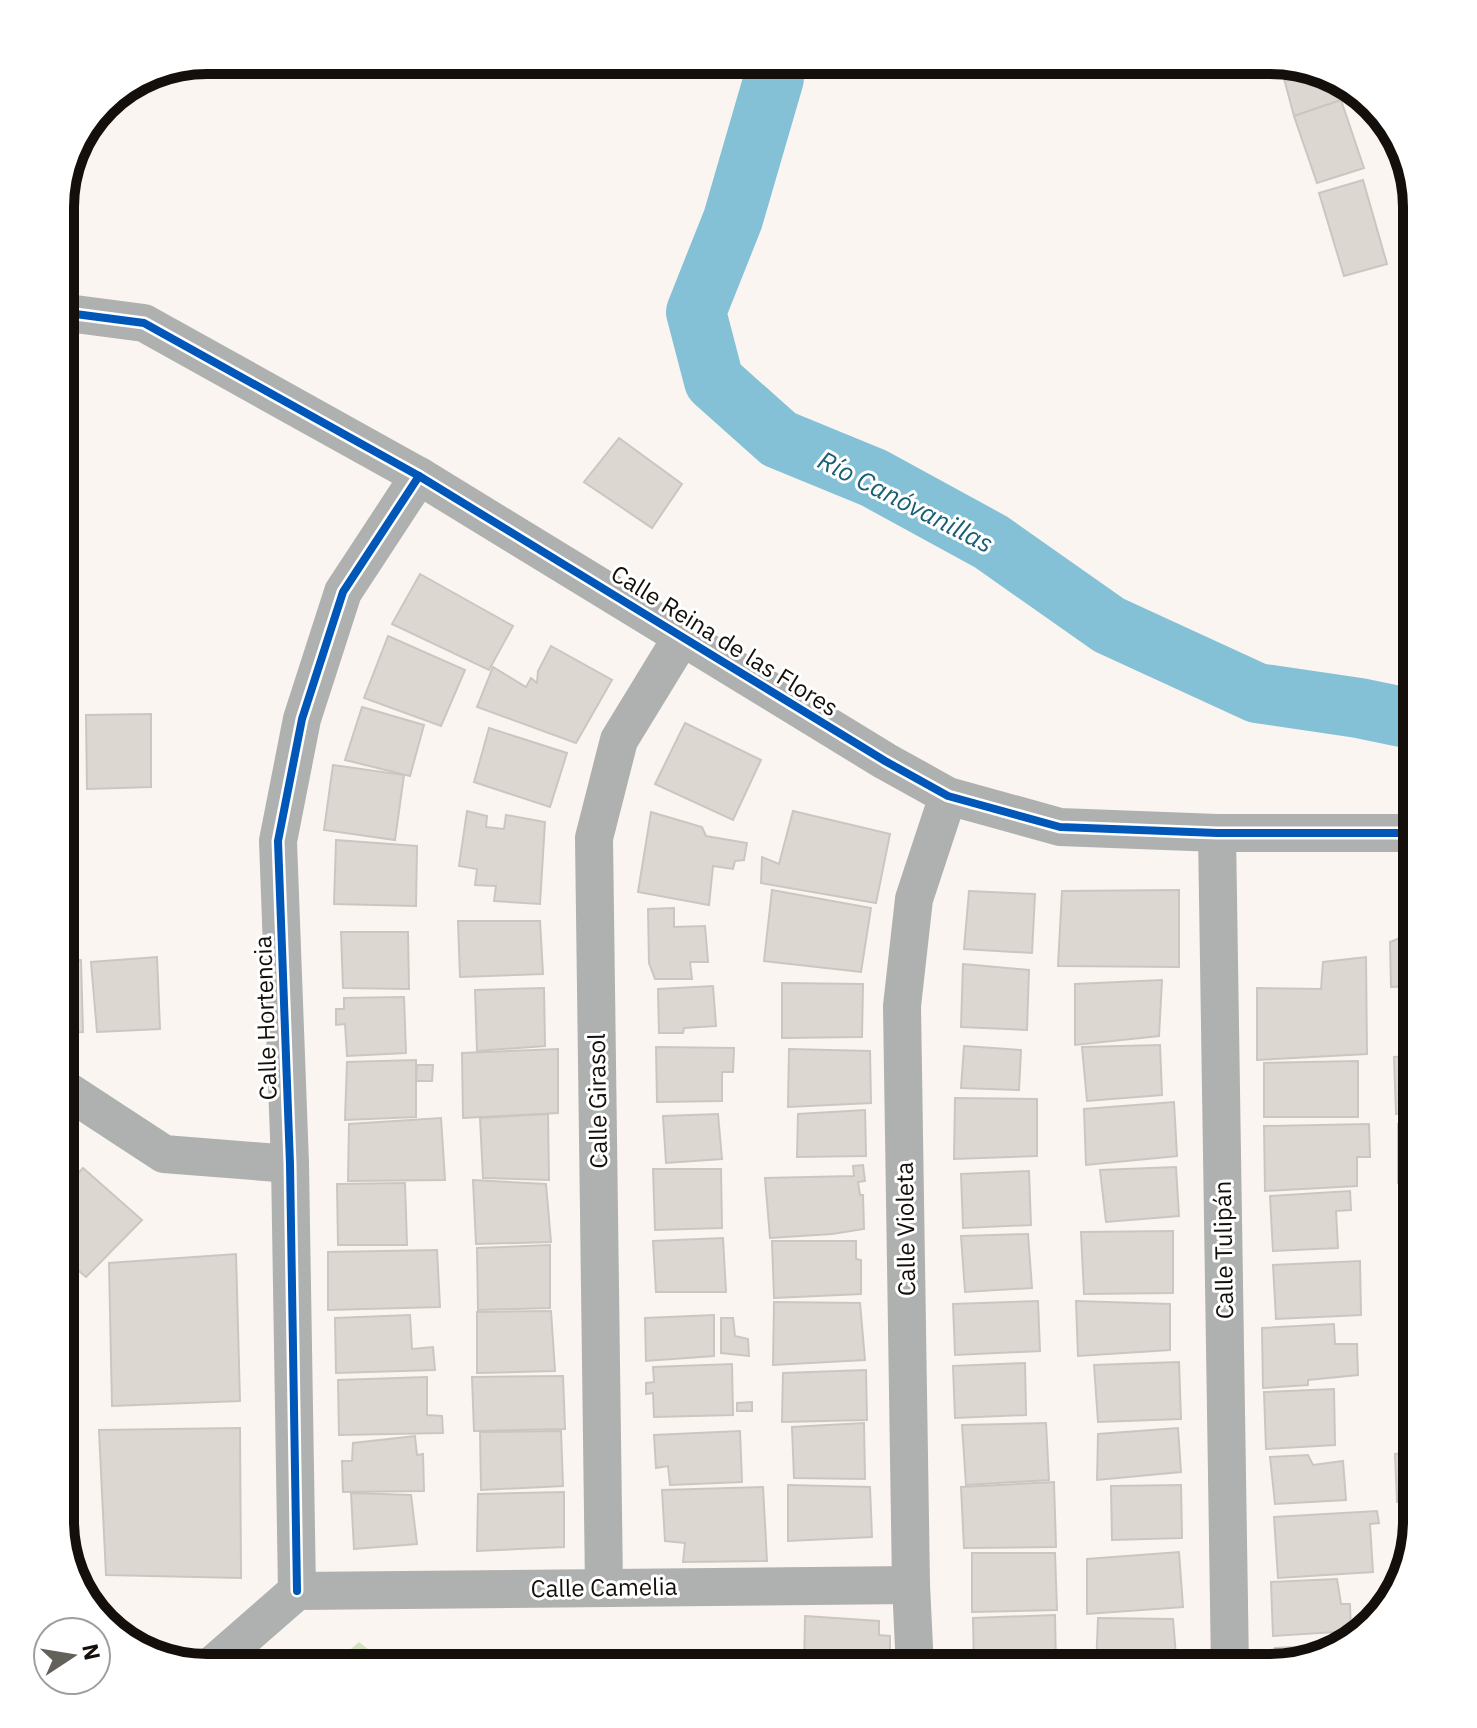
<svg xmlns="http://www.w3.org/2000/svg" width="1477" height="1728" viewBox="0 0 1477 1728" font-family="'IBM Plex Sans',sans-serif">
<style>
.green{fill:#d3e1c1}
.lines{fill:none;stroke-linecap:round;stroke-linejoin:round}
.river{stroke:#84c1d7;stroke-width:60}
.building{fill:#ddd7d2;stroke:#ccc6c2;stroke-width:2}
.minor{stroke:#aeb1af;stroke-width:38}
.cycleway-casing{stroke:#fff;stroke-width:13}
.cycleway{stroke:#0057b8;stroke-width:8}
.labels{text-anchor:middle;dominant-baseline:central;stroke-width:6;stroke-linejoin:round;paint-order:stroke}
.street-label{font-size:24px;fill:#140f0a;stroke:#fff}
.water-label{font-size:26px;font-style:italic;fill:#185f76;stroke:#fff}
.rim{fill:none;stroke:#140f0a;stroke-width:10}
</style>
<rect width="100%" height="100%" fill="#faf5f0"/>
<!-- green -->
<polygon class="green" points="359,1642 392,1668 329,1668"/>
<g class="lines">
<!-- river -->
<polyline class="river" points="771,60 774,78 733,219 696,312 714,381 779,439 874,478 991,542 1109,625 1257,693 1359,708 1417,720"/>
</g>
<!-- building -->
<g class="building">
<polygon points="1279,60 1343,79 1357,92 1359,98 1341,100 1294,116"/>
<polygon points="1341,100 1364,168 1317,183 1294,116"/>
<polygon points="1363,180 1387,264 1344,276 1319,193"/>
<polygon points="619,438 682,484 652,528 584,482"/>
<polygon points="420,574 513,626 489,670 392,624"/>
<polygon points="388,636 465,670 441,726 364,698"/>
<polygon points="551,646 612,680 576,743 477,707 493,667 526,687 531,678 537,683 538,671"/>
<polygon points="362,707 424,725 410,776 345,760"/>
<polygon points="151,714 151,787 87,789 86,715"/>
<polygon points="60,717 74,717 76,788 60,789"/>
<polygon points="685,723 761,760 733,820 655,784"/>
<polygon points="489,728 567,753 550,807 474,782"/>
<polygon points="333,765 404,775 395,840 324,830"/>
<polygon points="467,811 487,816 486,827 504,829 506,815 545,822 540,904 494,901 496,886 475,885 477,869 459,866"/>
<polygon points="793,811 890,834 876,903 761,883 762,857 779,864"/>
<polygon points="651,812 702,827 706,836 747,843 744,860 735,861 733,869 713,866 709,905 638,892"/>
<polygon points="336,840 417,846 416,906 334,904"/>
<polygon points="772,890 871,908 861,972 764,961"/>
<polygon points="1179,890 1179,967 1058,966 1062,891"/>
<polygon points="969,891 1035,894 1032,953 964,949"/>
<polygon points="674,908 674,927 705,926 708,962 690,962 692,979 655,979 649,963 648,909"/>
<polygon points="458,921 540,921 543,974 460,977"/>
<polygon points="1409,924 1417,924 1417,986 1391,987 1390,942 1410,934"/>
<polygon points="341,932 408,932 409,989 343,988"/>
<polygon points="157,957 160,1029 97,1032 91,962"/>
<polygon points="1366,957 1367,1054 1257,1060 1257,988 1321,989 1323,962"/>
<polygon points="81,960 83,1032 60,1033 60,961"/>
<polygon points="963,964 1029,970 1027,1030 961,1027"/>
<polygon points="1162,980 1159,1036 1075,1045 1075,984"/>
<polygon points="782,983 863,984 862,1037 782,1038"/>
<polygon points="713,986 716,1026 684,1028 683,1033 659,1033 658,989"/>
<polygon points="544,988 545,1046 477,1051 475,990"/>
<polygon points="404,997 406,1053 347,1056 345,1024 336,1025 336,1009 344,1009 344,998"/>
<polygon points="1407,999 1417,999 1417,1053 1408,1053"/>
<polygon points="1160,1045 1162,1095 1087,1101 1082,1047"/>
<polygon points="964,1046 1021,1050 1019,1090 961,1088"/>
<polygon points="656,1047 734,1048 733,1072 722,1072 722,1101 657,1102"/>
<polygon points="558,1049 558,1113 463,1118 462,1053"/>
<polygon points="789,1049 870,1051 871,1103 788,1107"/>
<polygon points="1417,1056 1417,1113 1396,1114 1394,1057"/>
<polygon points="416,1060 416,1117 345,1120 347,1062"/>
<polygon points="1358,1061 1358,1117 1264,1117 1264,1063"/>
<polygon points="417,1065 433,1065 432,1081 416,1081"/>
<polygon points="955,1098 1037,1099 1037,1156 954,1159"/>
<polygon points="1174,1102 1177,1156 1086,1165 1084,1109"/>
<polygon points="865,1110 866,1156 797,1157 798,1114"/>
<polygon points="548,1114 549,1180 483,1178 480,1118"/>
<polygon points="718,1114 722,1159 666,1163 663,1116"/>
<polygon points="441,1118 445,1180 348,1181 349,1124"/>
<polygon points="1417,1123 1417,1182 1398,1183 1398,1124"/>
<polygon points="1369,1124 1370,1157 1357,1157 1357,1186 1265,1191 1264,1126"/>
<polygon points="863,1165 865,1181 858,1182 860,1195 863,1195 864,1229 832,1234 770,1238 765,1178 854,1176 853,1166"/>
<polygon points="1176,1167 1179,1216 1106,1222 1100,1170"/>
<polygon points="83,1168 142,1220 86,1277 60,1255 60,1169 72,1180"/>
<polygon points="653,1169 721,1169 722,1228 655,1230"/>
<polygon points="1029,1171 1031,1225 963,1228 961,1174"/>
<polygon points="473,1180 546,1184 551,1242 476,1244"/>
<polygon points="405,1183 407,1245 338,1245 337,1184"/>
<polygon points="1417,1186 1417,1244 1412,1245 1409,1187"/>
<polygon points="1350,1191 1351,1210 1336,1211 1338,1248 1273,1251 1270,1196"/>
<polygon points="1173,1231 1173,1293 1084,1294 1081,1232"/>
<polygon points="1028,1234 1032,1288 965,1292 961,1236"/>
<polygon points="723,1238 726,1292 656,1292 653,1241"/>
<polygon points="772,1241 856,1241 856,1259 861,1260 861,1294 774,1298"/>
<polygon points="550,1245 550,1308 478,1310 477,1248"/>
<polygon points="437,1250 440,1307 328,1310 328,1252"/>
<polygon points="236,1254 240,1401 112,1406 109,1263"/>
<polygon points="1417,1256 1417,1312 1403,1312 1403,1257"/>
<polygon points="1360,1261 1361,1315 1276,1319 1273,1265"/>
<polygon points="1038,1301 1040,1351 955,1355 953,1304"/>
<polygon points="1076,1301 1170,1304 1170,1350 1078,1356"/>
<polygon points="774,1302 860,1303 865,1360 773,1365"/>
<polygon points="551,1311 555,1371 477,1373 477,1312"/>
<polygon points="410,1315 412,1349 433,1347 435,1370 336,1373 335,1318"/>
<polygon points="714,1315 714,1356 646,1361 645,1318"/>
<polygon points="1410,1317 1417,1317 1417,1376 1414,1376"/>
<polygon points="721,1318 733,1318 735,1336 748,1339 749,1356 721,1353"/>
<polygon points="1334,1324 1335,1344 1357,1344 1358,1375 1308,1380 1308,1385 1263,1388 1262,1328"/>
<polygon points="1179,1362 1181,1419 1098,1422 1094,1365"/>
<polygon points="1025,1363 1026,1415 955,1418 953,1366"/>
<polygon points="732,1364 733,1415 654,1417 653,1393 646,1394 646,1383 654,1382 653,1367"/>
<polygon points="866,1370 867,1420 782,1422 783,1373"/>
<polygon points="563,1376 565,1429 474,1431 472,1377"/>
<polygon points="427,1377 427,1415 442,1416 443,1433 339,1435 338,1380"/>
<polygon points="1334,1389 1335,1445 1266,1449 1264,1392"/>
<polygon points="1409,1398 1417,1398 1417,1440 1414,1440"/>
<polygon points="752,1402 752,1411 737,1411 737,1403"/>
<polygon points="864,1423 865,1479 794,1478 792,1427"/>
<polygon points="1046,1423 1049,1480 966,1485 962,1425"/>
<polygon points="240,1428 241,1578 106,1575 99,1430"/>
<polygon points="1178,1428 1181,1472 1097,1480 1098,1434"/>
<polygon points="561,1431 563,1486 481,1490 480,1432"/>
<polygon points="740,1431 742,1482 670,1485 668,1466 656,1468 654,1435"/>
<polygon points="415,1436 417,1455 423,1454 424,1491 343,1492 342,1461 352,1461 353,1443"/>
<polygon points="1417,1452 1417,1501 1397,1502 1395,1454"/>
<polygon points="1308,1455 1313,1465 1343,1461 1346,1500 1275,1504 1270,1457"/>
<polygon points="1054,1482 1056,1547 964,1548 961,1487"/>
<polygon points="788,1485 870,1487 872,1537 788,1541"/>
<polygon points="1181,1485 1182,1538 1112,1540 1111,1486"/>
<polygon points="763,1487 767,1561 683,1562 685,1543 665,1541 662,1490"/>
<polygon points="564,1492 564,1547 477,1551 478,1494"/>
<polygon points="351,1493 411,1495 417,1544 354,1549"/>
<polygon points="1377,1511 1379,1523 1370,1524 1373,1572 1278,1578 1274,1517"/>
<polygon points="1417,1512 1404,1578 1401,1578 1399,1513"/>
<polygon points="1179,1552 1183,1607 1087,1614 1087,1559"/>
<polygon points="972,1553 1055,1553 1057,1610 972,1612"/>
<polygon points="1337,1579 1341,1604 1350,1604 1351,1631 1273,1636 1271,1582"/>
<polygon points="1055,1615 1056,1668 974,1668 973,1618"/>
<polygon points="805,1616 879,1621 879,1635 890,1636 890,1668 804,1668"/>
<polygon points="1098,1618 1173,1619 1177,1668 1096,1668"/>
<polygon points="1338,1645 1276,1666 1275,1648"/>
</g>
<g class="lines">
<!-- minor -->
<g class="minor">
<polyline points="60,312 144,323 419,476 885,761 948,796 1060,827 1217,833 1417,833"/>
<polyline points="1217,833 1230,1668"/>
<polyline points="60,1086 164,1154 290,1164"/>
<polyline points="604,1587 594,838 619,740 682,637"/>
<polyline points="297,1591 290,1164 278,841 302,719 343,592 419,476"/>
<polyline points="297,1591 911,1585"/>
<polyline points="209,1668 297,1591"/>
<polyline points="915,1668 911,1585 902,1006 914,899 948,796"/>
</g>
<defs>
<g id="cycleway">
<polyline points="60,312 144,323 419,476 885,761 948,796 1060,827 1217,833 1417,833"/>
<polyline points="297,1591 290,1164 278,841 302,719 343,592 419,476"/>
</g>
</defs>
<!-- cycleway casing -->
<use href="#cycleway" class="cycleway-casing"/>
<!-- cycleway -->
<use href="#cycleway" class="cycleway"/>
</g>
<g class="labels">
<!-- street labels -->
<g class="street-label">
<text transform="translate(725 640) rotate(32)">Calle Reina de las Flores</text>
<text transform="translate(265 1018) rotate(-92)">Calle Hortencia</text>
<text transform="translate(597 1101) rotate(-91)">Calle Girasol</text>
<text transform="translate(905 1229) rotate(-91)">Calle Violeta</text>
<text transform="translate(1223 1250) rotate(-91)">Calle Tulipán</text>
<text transform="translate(604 1587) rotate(-1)">Calle Camelia</text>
</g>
<!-- water labels -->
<g class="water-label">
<text transform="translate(906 501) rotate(27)">Río Canóvanillas</text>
</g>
</g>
<!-- crop -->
<path d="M0 0H1477V1728H0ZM207 74H1270A133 133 0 0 1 1403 207V1521A133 133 0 0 1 1270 1654H207A133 133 0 0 1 74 1521V207A133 133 0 0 1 207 74Z" fill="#fff" fill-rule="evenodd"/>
<path class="rim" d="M207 74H1270A133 133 0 0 1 1403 207V1521A133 133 0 0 1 1270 1654H207A133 133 0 0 1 74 1521V207A133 133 0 0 1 207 74Z"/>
<!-- north arrow -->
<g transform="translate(72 1656) rotate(78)"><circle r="38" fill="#ffffff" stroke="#a19f9d" stroke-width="2"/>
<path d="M0-6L14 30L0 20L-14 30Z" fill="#64605a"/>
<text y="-12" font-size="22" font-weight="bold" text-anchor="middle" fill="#140f0a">N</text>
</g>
</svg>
